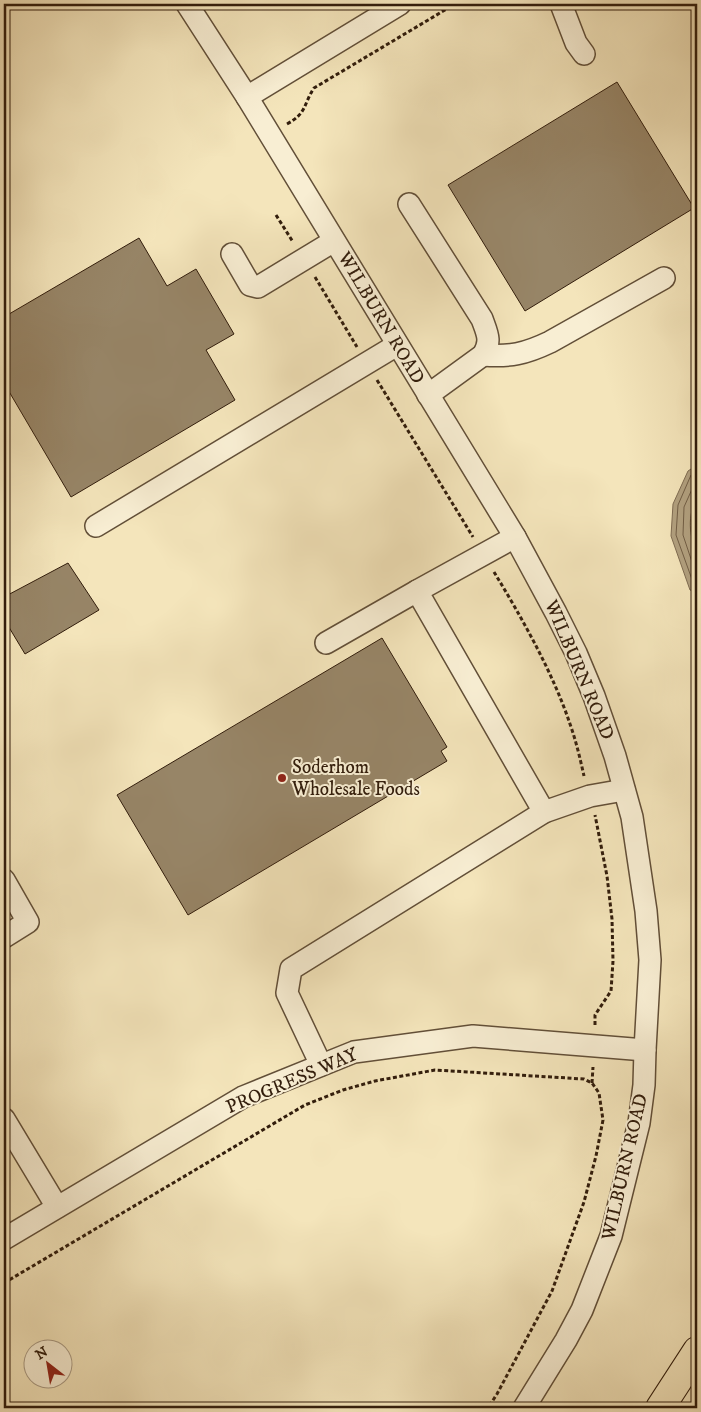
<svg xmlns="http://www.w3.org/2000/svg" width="701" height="1412" viewBox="0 0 701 1412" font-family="'IM FELL DW Pica',serif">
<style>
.water{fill:#b2a180;stroke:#7f6c52}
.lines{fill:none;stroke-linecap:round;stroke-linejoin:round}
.shore{stroke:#725f46;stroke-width:1}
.building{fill:#978567;stroke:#321d0c}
.minor-casing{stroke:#624f38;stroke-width:24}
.highway-casing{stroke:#321d0c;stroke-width:30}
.path{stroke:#321d0c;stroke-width:3;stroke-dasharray:4 2.5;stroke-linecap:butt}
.minor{stroke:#f8eed3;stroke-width:21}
.highway{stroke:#f4e5bb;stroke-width:28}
.poi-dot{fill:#8f2418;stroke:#f8eed3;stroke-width:2}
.labels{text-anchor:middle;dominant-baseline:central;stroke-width:4;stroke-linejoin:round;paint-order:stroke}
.street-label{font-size:19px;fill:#321d0c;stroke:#f8eed3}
.poi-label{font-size:19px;fill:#321d0c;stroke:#f8eed3;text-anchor:start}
</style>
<rect width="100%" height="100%" fill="#f4e5bb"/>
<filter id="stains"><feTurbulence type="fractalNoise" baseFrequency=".004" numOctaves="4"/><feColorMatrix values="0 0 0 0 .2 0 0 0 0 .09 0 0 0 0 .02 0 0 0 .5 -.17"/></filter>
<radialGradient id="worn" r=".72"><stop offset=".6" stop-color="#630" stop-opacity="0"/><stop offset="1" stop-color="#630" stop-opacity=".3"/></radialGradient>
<!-- water -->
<polygon class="water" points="697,465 697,592 690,590 671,536 673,504 688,471"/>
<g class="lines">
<!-- shore -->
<g class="shore">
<polyline points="697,471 691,475 678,505 676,535 694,585 697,587"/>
<polyline points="697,478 684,507 683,535 697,577"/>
<path d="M697,496C687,519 689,532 697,556"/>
</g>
</g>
<!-- building -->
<g class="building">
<polygon points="617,82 694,208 525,311 448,185"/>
<polygon points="139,238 167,286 196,269 234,334 206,350 235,400 71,497 4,383 4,317"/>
<polygon points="68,563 99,610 25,654 4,619 4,597"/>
<polygon points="382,638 447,747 441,751 447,761 188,915 117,795"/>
</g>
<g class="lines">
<defs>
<g id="minor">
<polyline points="187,4 247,97 515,537 556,613 576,653 594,696 615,756 632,817 646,911 650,960 645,1050 644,1085 639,1123 611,1236 582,1310 566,1340 524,1408"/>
<polyline points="561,4 576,43 584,54"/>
<polyline points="247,97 400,4"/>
<path d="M409,204L482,319C487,333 492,341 483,355L428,395"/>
<polyline points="232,254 250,285 258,287 334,241"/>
<path d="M483,355C510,357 525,354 550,342L664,278"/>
<polyline points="96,526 397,345"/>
<polyline points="515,537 417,591 544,812"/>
<polyline points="326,643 417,591"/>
<polyline points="4,880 28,922 4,937"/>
<polyline points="321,1065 287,993 291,969 544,812 590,796 624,790"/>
<polyline points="4,1119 57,1207"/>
<polyline points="4,1239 243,1097 354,1052 473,1036 645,1050"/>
</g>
<polyline id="highway" points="660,1408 697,1351"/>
</defs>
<!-- minor casing -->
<use href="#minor" class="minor-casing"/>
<!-- highway casing -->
<use href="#highway" class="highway-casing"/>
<!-- path -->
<g class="path">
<path d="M287,124C307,113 303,105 314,88L455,4"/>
<polyline points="276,215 293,242"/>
<polyline points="315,277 357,347"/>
<polyline points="377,380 473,537"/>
<path d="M494,572C522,618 553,673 570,724C576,741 580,758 584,776"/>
<polyline points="595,1025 595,1015 611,991 613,961 612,919 607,876 595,815"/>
<polyline points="592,1083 593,1067"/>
<polyline points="4,1283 305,1105 343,1090 375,1081 435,1070 584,1079 592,1083 599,1093 603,1120 596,1156 584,1202 552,1291 497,1394 488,1408"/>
</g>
<!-- minor -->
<use href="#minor" class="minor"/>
<!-- highway -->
<use href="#highway" class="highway"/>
</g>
<!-- markers -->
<circle class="poi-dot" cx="282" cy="778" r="5"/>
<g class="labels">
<!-- street labels -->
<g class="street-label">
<text transform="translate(381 318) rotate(59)">WILBURN ROAD</text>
<text transform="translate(579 670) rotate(67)">WILBURN ROAD</text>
<text transform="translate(292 1081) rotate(-23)">PROGRESS WAY</text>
<text transform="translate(625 1167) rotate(-77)">WILBURN ROAD</text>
</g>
<!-- poi labels -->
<g class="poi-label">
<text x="292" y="767">Soderhom<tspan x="292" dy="22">Wholesale Foods</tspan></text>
</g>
</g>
<!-- margin -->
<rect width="701" height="1412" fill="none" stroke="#f4e5bb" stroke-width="20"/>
<rect x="5" y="5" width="691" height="1402" fill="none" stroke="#321d0c" stroke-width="2.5"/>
<rect x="10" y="10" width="681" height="1392" fill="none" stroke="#321d0c"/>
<!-- north arrow -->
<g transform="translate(48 1364) rotate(329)"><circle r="24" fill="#f8eed3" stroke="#a99a83"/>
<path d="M0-4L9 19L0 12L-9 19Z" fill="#8f2418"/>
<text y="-8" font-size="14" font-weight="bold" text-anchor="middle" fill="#321d0c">N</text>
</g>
<rect width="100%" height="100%" filter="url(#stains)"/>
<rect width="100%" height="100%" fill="url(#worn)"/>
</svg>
